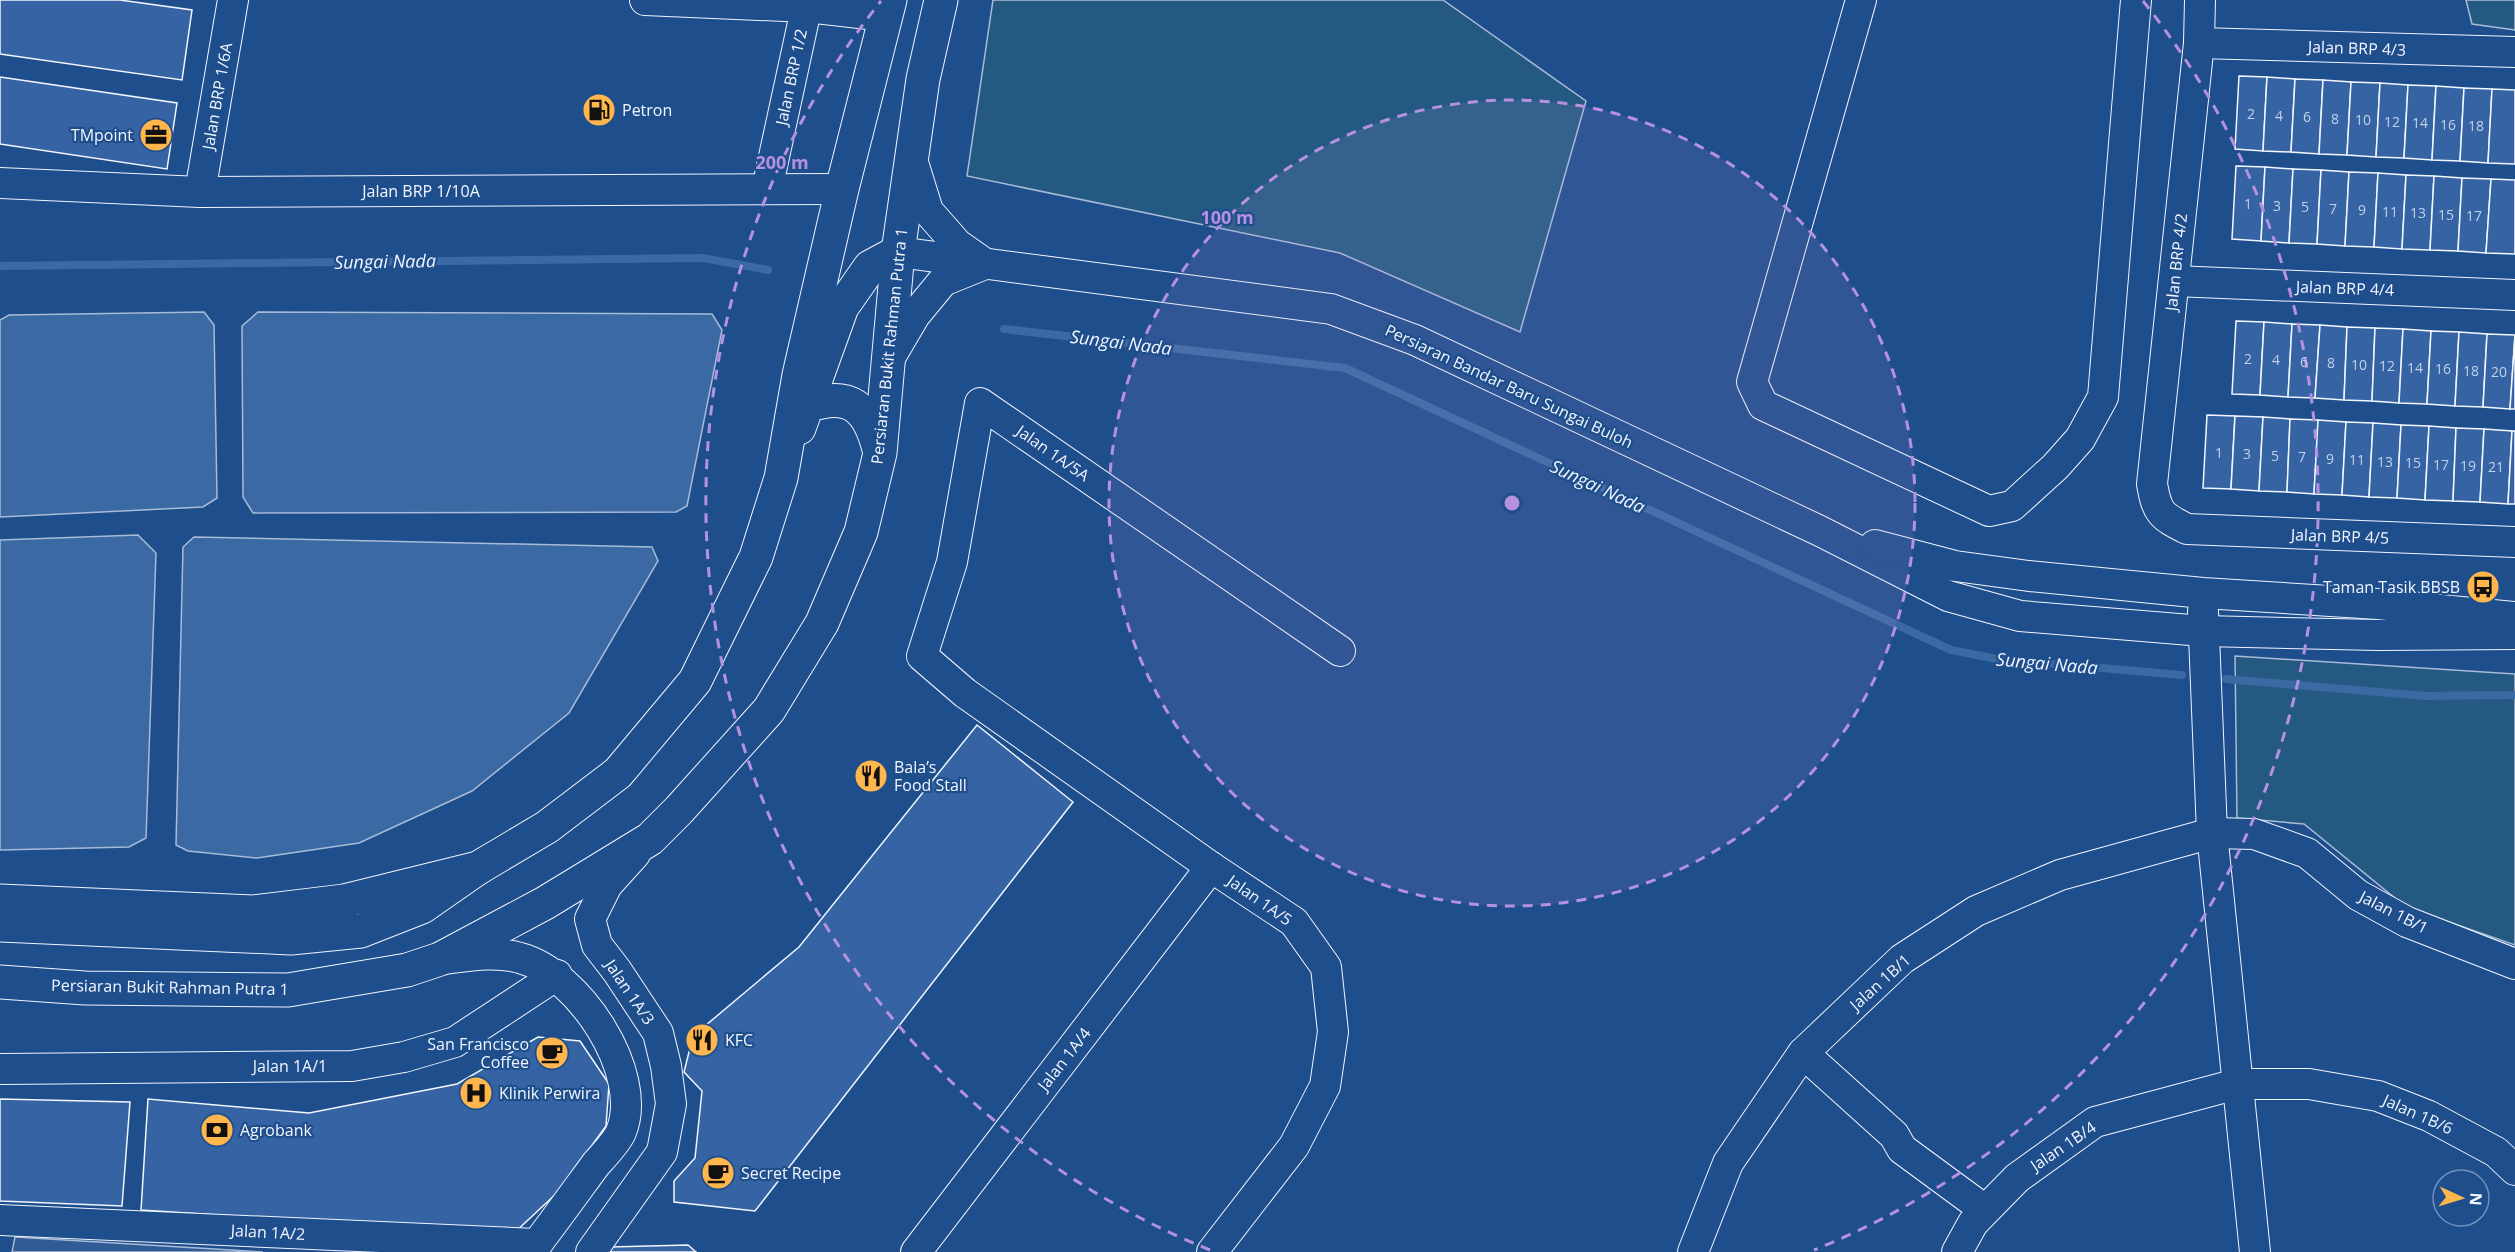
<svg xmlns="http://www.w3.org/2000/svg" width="2515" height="1252" viewBox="0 0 2515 1252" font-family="'Open Sans',sans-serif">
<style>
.green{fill:#245a82;stroke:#a8bbd7;stroke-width:1.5}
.parking{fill:#305b95;stroke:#a8bbd7;stroke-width:1.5}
.water{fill:#3b69a3;stroke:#a8bbd7;stroke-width:1.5}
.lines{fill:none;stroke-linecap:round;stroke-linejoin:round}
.stream{stroke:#3b69a3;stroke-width:8}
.building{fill:#3563a3;stroke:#f2f6ff;stroke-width:1.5}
.minor-casing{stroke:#f2f6ff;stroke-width:32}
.major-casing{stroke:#f2f6ff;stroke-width:35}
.highway-casing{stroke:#f2f6ff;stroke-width:35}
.minor{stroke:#1f4e8c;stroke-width:30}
.major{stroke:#1f4e8c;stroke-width:33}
.highway{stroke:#1f4e8c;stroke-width:33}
.ring{fill:none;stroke:#b691df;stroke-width:3;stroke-dasharray:10 8}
.labels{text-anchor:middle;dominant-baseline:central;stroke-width:4.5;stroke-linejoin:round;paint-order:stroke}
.number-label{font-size:14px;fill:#c3d1e8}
.street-label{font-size:16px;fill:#f2f6ff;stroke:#1f4e8c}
.poi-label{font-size:16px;fill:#f2f6ff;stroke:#1f4e8c;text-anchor:start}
.water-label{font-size:18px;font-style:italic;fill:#f2f6ff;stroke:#1f4e8c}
.centre{fill:#b691df;stroke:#1f4e8c;stroke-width:3}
.ring-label{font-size:18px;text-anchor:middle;font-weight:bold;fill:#b691df;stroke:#1f4e8c;stroke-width:4.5;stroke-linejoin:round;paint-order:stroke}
</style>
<rect width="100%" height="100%" fill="#1f4e8c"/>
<!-- green -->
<g class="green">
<polygon points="993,0 1443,0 1586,101 1520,332 1340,253 967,176"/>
<polygon points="2466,0 2515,0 2515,30 2472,24"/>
<polygon points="2235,656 2515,674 2515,945 2406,907 2304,824 2237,818"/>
</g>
<!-- parking -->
<polygon class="parking" points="15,1237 263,1252 12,1252"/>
<!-- water -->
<g class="water">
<polygon points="204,312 214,325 217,498 203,507 0,517 0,320 9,315"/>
<polygon points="258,312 712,314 722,330 687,506 676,512 253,513 243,497 242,326"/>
<polygon points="138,535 156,553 146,838 129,847 0,850 0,540"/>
<polygon points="194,537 652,547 658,561 569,713 472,791 359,843 257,858 188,851 176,845 183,547"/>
</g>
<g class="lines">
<!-- stream -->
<g class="stream">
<polyline points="0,266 703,258 768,270"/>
<polyline points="1004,329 1345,368 1951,650 1997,659 2182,675"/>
<polyline points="2226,679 2425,696 2515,695"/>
</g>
</g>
<!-- building -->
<g class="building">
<polygon points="0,0 120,0 192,10 182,80 0,54"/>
<polygon points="2239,76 2267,77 2263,151 2235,149"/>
<polygon points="0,77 177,103 167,169 0,144"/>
<polygon points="2267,77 2295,79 2291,152 2263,151"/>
<polygon points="2295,79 2323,80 2319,154 2291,152"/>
<polygon points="2323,80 2351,82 2347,155 2319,154"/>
<polygon points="2351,82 2380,83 2376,157 2347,155"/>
<polygon points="2380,83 2408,85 2404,158 2376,157"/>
<polygon points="2408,85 2436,86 2432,160 2404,158"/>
<polygon points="2436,86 2464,88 2460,161 2432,160"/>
<polygon points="2464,88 2492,89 2488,163 2460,161"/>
<polygon points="2492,89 2515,90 2515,164 2488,163"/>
<polygon points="2236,166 2265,167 2261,241 2232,239"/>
<polygon points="2265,167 2293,169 2289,243 2261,241"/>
<polygon points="2293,169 2321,170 2317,244 2289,243"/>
<polygon points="2321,170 2349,172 2345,246 2317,244"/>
<polygon points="2349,172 2378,173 2374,247 2345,246"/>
<polygon points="2378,173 2406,175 2402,249 2374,247"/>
<polygon points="2406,175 2434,176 2430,250 2402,249"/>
<polygon points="2434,176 2462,178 2458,251 2430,250"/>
<polygon points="2462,178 2491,179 2486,253 2458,251"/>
<polygon points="2491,179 2515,180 2515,254 2486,253"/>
<polygon points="2236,321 2264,322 2260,395 2232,394"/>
<polygon points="2264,322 2292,324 2288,397 2260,395"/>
<polygon points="2292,324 2320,325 2315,398 2288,397"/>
<polygon points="2320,325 2347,327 2344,400 2315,398"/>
<polygon points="2347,327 2375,328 2372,401 2344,400"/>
<polygon points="2375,328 2403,329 2399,403 2372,401"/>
<polygon points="2403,329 2431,331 2427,404 2399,403"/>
<polygon points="2431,331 2459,332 2455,406 2427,404"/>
<polygon points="2459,332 2487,334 2483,407 2455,406"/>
<polygon points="2487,334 2515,335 2510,409 2483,407"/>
<polygon points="2515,335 2515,409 2510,409"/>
<polygon points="2207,415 2235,416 2231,489 2203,488"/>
<polygon points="2235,416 2263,417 2259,491 2231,489"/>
<polygon points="2263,417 2290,419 2287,492 2259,491"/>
<polygon points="2290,419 2318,420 2314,494 2287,492"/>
<polygon points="2318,420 2346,422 2342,495 2314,494"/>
<polygon points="2346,422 2373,423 2369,497 2342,495"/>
<polygon points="2373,423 2401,425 2397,498 2369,497"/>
<polygon points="2401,425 2429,426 2425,500 2397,498"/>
<polygon points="2429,426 2456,428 2453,501 2425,500"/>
<polygon points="2456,428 2484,429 2480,502 2453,501"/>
<polygon points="2484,429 2512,431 2508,504 2480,502"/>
<polygon points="2512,431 2515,431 2515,504 2508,504"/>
<polygon points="977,725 1073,802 755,1211 674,1202 674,1181 695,1158 702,1091 684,1072 693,1036 799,947"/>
<polygon points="538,1037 580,1041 609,1084 606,1126 559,1191 513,1234 141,1210 148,1099 309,1113 457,1084"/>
<polygon points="0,1099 130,1102 122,1206 0,1201"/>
<polygon points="688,1245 696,1252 607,1252 610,1247"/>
</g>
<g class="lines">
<defs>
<g id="minor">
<polyline points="645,0 807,7 886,16"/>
<polyline points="1861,0 1752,382 1763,405 1989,511 2012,506 2055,467 2080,439 2103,397 2136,0"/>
<path d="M2200,0L2199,43L2152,484C2157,513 2161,516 2187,529L2515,542"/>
<polyline points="2199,43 2515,52"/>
<polyline points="911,156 928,211 957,244 984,263"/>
<polyline points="0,183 200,192 842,189"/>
<polyline points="767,189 808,0"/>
<polyline points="200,192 233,0"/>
<polyline points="898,252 1331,309 1415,340 1820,531 1948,596 2020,616 2203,631 2378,635 2515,634"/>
<polyline points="2174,281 2515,295"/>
<polyline points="888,361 915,315 943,281 985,264"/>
<polyline points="1875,545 1955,566 2029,576 2203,593 2378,604 2515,617"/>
<polyline points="2203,611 2212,833 2255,1252"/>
<path d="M443,959C468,956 496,951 520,958C578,973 645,1073 621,1132C616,1143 604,1155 596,1164C574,1194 553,1223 531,1252"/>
<polyline points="1803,1053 1894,1135 1902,1149 1985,1210"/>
<polyline points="0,1069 352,1066 404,1057 455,1042 557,975"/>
<polyline points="0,1220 536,1244"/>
<polyline points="591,1252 662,1152 671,1104 666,1066 658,1033 617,971 597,945 590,919 607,885 635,854"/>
<polyline points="916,1252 1211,867"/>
<polyline points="1212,1252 1294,1146 1325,1086 1333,1032 1326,967 1294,922 1211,867 965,693 922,656 952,562 980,403 1340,651"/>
<polyline points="1693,1252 1728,1163 1803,1053 1902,959 1976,911 2060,875 2212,833 2254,834 2307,853 2358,895 2407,922 2515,964"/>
<polyline points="1957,1252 1973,1223 2017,1178 2095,1122 2237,1084 2309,1084 2378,1096 2429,1116 2496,1152 2515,1170"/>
</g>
<g id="major">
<polyline points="816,379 842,307 870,267 898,252"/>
<path d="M799,428L807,406C850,391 868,407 879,449"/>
<polyline points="0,901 253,912 344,901 478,868 547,827 618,773 695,681 756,557 781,478 799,375 842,189 890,0"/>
<polyline points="0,982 85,988 288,990 407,970 440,959 545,903 650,839 679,810 769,710 822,623 861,532 880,453 898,252 923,79 941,0"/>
</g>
<polyline id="highway" points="0,925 291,938 361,931 422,907 478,868"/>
</defs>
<!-- minor casing -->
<use href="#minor" class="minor-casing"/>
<!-- major casing -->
<use href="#major" class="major-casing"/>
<!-- highway casing -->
<use href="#highway" class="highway-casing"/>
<!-- minor -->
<use href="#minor" class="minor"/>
<!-- major -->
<use href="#major" class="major"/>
<!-- highway -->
<use href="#highway" class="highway"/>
</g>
<!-- distance rings -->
<circle cx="1512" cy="503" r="403" fill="#b691df" fill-opacity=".12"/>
<g class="ring">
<circle cx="1512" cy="503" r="403"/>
<path d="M1210 1250A806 806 0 0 1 881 1M2143 1A806 806 0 0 1 1814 1250"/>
</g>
<!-- icons -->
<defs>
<symbol id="fuel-disc" viewBox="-11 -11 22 22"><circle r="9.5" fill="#ffb74d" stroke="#1f4e8c"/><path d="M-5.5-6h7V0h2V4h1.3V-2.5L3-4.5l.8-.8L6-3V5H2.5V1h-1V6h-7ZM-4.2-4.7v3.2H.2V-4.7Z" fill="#111"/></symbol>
<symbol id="office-disc" viewBox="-11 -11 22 22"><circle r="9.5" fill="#ffb74d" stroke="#1f4e8c"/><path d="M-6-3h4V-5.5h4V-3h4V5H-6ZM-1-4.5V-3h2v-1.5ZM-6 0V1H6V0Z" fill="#111"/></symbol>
<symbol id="bus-disc" viewBox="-11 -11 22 22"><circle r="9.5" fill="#ffb74d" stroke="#1f4e8c"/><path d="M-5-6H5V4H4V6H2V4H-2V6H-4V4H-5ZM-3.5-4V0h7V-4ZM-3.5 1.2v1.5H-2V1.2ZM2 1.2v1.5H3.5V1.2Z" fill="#111"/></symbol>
<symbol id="restaurant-disc" viewBox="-11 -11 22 22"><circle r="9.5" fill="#ffb74d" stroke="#1f4e8c"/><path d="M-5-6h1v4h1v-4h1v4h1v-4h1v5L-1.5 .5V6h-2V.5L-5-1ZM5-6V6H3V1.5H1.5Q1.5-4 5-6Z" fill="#111"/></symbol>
<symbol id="cafe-disc" viewBox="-11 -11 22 22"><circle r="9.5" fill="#ffb74d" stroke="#1f4e8c"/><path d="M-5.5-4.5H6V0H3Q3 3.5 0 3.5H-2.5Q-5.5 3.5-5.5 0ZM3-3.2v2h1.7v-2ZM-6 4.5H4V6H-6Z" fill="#111"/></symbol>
<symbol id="hospital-disc" viewBox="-11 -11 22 22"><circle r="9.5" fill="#ffb74d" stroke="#1f4e8c"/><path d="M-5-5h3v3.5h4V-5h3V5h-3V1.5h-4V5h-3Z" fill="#111"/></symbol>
<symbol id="bank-disc" viewBox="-11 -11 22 22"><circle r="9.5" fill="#ffb74d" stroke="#1f4e8c"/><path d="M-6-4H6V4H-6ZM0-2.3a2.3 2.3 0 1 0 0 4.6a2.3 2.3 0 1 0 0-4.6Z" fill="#111"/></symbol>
</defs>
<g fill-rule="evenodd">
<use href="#fuel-disc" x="580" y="91" width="38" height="38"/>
<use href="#office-disc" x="137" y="116" width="38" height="38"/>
<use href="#bus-disc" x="2464" y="568" width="38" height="38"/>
<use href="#restaurant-disc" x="852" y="757" width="38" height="38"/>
<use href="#restaurant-disc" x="683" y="1021" width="38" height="38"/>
<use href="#cafe-disc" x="533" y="1034" width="38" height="38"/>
<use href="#hospital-disc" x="457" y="1074" width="38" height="38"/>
<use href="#bank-disc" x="198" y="1111" width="38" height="38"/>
<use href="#cafe-disc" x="699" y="1154" width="38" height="38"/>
</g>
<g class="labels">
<!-- number labels -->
<g class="number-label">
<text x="2251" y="113">2</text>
<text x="2279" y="115">4</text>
<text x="2307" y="116">6</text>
<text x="2335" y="118">8</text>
<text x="2363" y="119">10</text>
<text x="2392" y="121">12</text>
<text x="2420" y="122">14</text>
<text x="2448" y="124">16</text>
<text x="2476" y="125">18</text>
<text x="2248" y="203">1</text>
<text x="2277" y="205">3</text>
<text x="2305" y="206">5</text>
<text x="2333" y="208">7</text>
<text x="2362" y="209">9</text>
<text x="2390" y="211">11</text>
<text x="2418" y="212">13</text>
<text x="2446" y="214">15</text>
<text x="2474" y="215">17</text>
<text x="2248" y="358">2</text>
<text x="2276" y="359">4</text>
<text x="2304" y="361">6</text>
<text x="2331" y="362">8</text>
<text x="2359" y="364">10</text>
<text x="2387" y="365">12</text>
<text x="2415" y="367">14</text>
<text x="2443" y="368">16</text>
<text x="2471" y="370">18</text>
<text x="2499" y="371">20</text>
<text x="2219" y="452">1</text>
<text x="2247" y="453">3</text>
<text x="2275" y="455">5</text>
<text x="2302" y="456">7</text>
<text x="2330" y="458">9</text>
<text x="2357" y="459">11</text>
<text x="2385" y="461">13</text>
<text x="2413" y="462">15</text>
<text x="2441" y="464">17</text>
<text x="2468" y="465">19</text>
<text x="2496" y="466">21</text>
</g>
<!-- street labels -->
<g class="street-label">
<text transform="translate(2357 48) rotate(2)">Jalan BRP 4/3</text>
<text transform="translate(791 77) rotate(-78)">Jalan BRP 1/2</text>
<text transform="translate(217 96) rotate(-80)">Jalan BRP 1/6A</text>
<text x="421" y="191">Jalan BRP 1/10A</text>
<text transform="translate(2176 262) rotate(-84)">Jalan BRP 4/2</text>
<text transform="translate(2345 288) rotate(2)">Jalan BRP 4/4</text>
<text transform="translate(889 346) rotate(-84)">Persiaran Bukit Rahman Putra 1</text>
<text transform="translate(1509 386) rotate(25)">Persiaran Bandar Baru Sungai Buloh</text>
<text transform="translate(1053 453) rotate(35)">Jalan 1A/5A</text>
<text transform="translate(2340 536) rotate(2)">Jalan BRP 4/5</text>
<text transform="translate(1260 900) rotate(35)">Jalan 1A/5</text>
<text transform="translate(2394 912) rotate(27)">Jalan 1B/1</text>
<text transform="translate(1880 982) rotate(-42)">Jalan 1B/1</text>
<text transform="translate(170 987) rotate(1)">Persiaran Bukit Rahman Putra 1</text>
<text transform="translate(630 992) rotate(56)">Jalan 1A/3</text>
<text transform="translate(1064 1059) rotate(-52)">Jalan 1A/4</text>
<text x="290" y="1066">Jalan 1A/1</text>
<text transform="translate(2418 1114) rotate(24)">Jalan 1B/6</text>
<text transform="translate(2063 1146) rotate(-34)">Jalan 1B/4</text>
<text transform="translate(268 1232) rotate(3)">Jalan 1A/2</text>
</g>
<!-- poi labels -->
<g class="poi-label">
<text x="622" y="110">Petron</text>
<text x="133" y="135" text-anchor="end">TMpoint</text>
<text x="2460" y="587" text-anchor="end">Taman Tasik BBSB</text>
<text x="894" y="767">Bala’s<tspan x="894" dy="18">Food Stall</tspan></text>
<text x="725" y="1040">KFC</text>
<text x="529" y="1044" text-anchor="end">San Francisco<tspan x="529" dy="18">Coffee</tspan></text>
<text x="499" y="1093">Klinik Perwira</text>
<text x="240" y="1130">Agrobank</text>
<text x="741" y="1173">Secret Recipe</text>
</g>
<!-- water labels -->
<g class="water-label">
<text transform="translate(385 261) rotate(-1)">Sungai Nada</text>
<text transform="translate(1121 342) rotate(7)">Sungai Nada</text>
<text transform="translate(1598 486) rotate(25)">Sungai Nada</text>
<text transform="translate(2047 663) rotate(5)">Sungai Nada</text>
</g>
</g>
<circle cx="1512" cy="503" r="9" class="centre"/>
<g class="ring-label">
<text x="782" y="169">200 m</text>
<text x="1227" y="224">100 m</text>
</g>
<!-- north arrow -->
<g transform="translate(2461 1198) rotate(94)"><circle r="28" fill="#1f4e8c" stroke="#7391ba" stroke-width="1.5"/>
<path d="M0-4.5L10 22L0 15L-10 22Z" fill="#ffb74d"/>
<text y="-9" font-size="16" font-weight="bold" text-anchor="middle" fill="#f2f6ff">N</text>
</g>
</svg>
